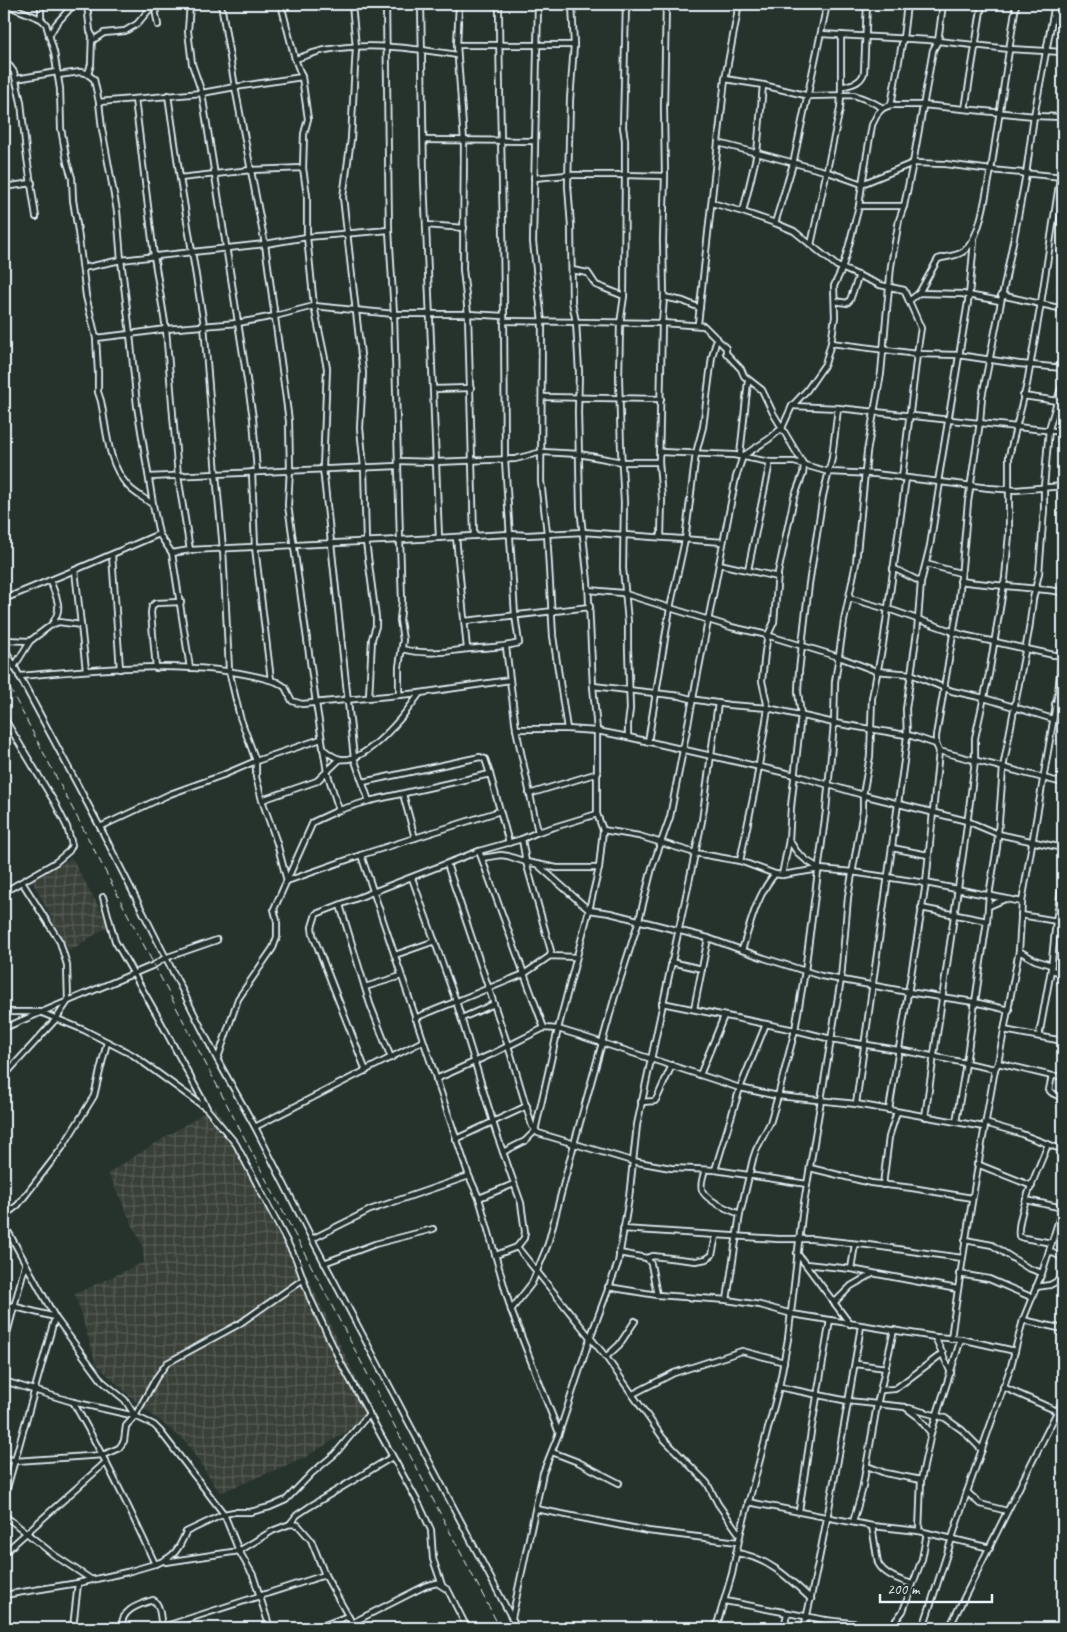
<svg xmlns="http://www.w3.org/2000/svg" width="1067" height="1632" viewBox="0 0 1067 1632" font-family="Caveat,sans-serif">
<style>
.industrial{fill:url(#industrial-grid)}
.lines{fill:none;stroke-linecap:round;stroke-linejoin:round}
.minor-casing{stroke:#e8f1f8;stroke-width:8}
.minor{stroke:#26332d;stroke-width:4.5}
.rail{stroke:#e8f1f8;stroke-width:1;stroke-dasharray:8 4;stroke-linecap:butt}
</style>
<defs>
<pattern id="industrial-grid" width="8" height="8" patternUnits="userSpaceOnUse" patternTransform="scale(1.25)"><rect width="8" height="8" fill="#393f38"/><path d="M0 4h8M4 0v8" fill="none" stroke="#565b56"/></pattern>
</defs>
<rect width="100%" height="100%" fill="#26332d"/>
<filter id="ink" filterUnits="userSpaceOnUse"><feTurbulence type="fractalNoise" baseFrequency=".02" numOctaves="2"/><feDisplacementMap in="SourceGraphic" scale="10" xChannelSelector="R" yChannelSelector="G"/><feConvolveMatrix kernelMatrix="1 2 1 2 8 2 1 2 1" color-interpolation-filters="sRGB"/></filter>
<g filter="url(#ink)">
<!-- industrial -->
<g class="industrial">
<polygon points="72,858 109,926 69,951 32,881"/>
<polygon points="215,1106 277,1214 374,1415 304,1458 220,1493 186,1442 136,1402 96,1364 75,1294 144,1262 142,1245 108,1173"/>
</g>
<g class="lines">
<defs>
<g id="minor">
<path d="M4,4L41,19L46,24L54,52L60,89L61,128L67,162L72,178L73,200L78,231L86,296L96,338L98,372V392L101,401C107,430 107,463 128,486C135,494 145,498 153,505L159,534L172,553L190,668"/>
<polyline points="41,4 41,19"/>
<polyline points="87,4 90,31 92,35 91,64 88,74"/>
<polyline points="154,4 158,25"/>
<polyline points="190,4 188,31 192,64 202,93 253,418 257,472"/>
<polyline points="281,4 295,59 302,77 308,119 304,134 303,168 307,196 307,237 314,306 327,368 323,468 354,758 369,801"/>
<polyline points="352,4 356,47 351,139 343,197 363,373 360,428 364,467 366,542 376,618 376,626 372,639 369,697"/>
<polyline points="421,4 424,180 433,389"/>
<path d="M499,4C499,108 504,212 504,316"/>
<polyline points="538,4 533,242 542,322 541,481 547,533 553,636 567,729"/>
<polyline points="626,4 623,127 625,140 625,175 665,176 663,240 664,297 662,323 659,462 662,499 661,537"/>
<polyline points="943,4 938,41 933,50 913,163 945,164 991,170 1016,4"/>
<polyline points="821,34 929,40 1009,49 1063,52"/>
<polyline points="49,36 56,24 74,4"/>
<polyline points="92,41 104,33 125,31 137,24 154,4"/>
<polyline points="4,42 6,61 14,72 21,102 26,151 36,217"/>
<polyline points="457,45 459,4"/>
<path d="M295,59C305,56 315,52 325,50C368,42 414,48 457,55"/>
<polyline points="58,75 80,72 86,73 94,79 99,102 102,129 117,211 121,260 130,334 166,329 238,323 275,316 314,306 394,314 468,314 463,269 464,141 457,45 574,45"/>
<polyline points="302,77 235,87 265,244 289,421 290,469 288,505 316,703 327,772 339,810"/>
<polyline points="16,79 57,72"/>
<polyline points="725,79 737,15 738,4"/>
<path d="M841,87C851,84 860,84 864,73L867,4"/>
<polyline points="135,99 154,256 166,329 178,476 190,550"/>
<polyline points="99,102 202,93 235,87 221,4"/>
<polyline points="891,105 903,38 907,4"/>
<polyline points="965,109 982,4"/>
<polyline points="424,140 535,141"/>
<polyline points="718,143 757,153 743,212"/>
<polyline points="665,176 664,107 666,4"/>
<polyline points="180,178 251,170 303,168"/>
<polyline points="534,178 567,175 625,175 624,296 620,324 619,379 621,449 624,502 623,568 628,622 628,648 630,709 628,724 628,737"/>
<polyline points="862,184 872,125 878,113 883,108 891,105 923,105 1034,116 1063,117"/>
<polyline points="4,187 32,183"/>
<polyline points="712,203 743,212 775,223 794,231 837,266 880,285 904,290 909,301"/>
<polyline points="859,206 904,206"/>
<polyline points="775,223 793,164 827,4"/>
<polyline points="426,225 464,228"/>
<polyline points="811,245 840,109 841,95 841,35"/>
<polyline points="83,268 121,260 265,244 307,237 389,230"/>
<polyline points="572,270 588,273 596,285 624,296"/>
<polyline points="919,293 962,294 1000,301"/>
<polyline points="1001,295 1063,309"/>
<polyline points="664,297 683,301 700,308"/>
<polyline points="835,301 847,303 850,300 859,275"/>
<polyline points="505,321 662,323 704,326 726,348 726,353 741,369 744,376 762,390 773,413 804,465 803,474 794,498 778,573 774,622 768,635 765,652 762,681 768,708 756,784 740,861"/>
<polyline points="698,324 725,79 763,85 809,96 854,95 870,101 883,108"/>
<polyline points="96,338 130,334 137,406 153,504"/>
<path d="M831,343L917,354L921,328L909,301L919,293L938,259C947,256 956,257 964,251C981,239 986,191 991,170L1063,177"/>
<polyline points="1023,396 1058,401"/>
<polyline points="542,397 661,399"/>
<polyline points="838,408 1063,432"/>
<polyline points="660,452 734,455 770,462 794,462 829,472 875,474 989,488 1016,490 1063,486"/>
<polyline points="740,455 748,381"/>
<polyline points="398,461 435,462 515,459 542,452 579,454 622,462 659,462"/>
<polyline points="252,472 255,547 271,680"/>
<polyline points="149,477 216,474 204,325 180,178 168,95"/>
<polyline points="902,478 917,354 958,355 1019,364 1063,368"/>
<polyline points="938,482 969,296 974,241"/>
<polyline points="456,537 467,649"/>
<polyline points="439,538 433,389 471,388"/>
<polyline points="172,553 190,550 400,540 394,314 389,230 386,4"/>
<polyline points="112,555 120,669"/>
<polyline points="719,564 778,577"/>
<polyline points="926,564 960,573"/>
<polyline points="893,568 921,582"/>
<polyline points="748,570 770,462"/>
<path d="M50,580C56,598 64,607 52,624"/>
<path d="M960,581C995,586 1029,587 1063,592"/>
<polyline points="589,590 622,593 731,627 763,634 839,657 876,671 911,674 952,691 984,698 1053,719"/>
<polyline points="849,598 894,611 963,635 1054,655 1062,655"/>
<polyline points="4,599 75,570"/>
<polyline points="465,621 590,607"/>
<polyline points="81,625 75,570 159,534"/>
<polyline points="4,640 30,641 51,625 59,622 81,625 86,670"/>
<polyline points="4,647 100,827 217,1059 255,1127 312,1239 517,1628"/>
<polyline points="506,647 516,729 538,832"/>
<path d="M402,649C425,655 445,652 468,649C485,647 502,648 519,643L515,615L505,460L504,316L468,314L474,536"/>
<polyline points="14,667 30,641"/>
<polyline points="156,668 151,613 152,606 156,603 181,602"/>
<path d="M19,676C101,669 198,657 277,682L285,687L292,701L302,704L420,693L510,680"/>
<polyline points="593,686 680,696 691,699 729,705 768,708 834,723 912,736 936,744"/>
<polyline points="399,695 399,667 403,640 400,620 402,601 400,540 509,534 528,535 583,532 723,542"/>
<polyline points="1055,704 1063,706"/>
<polyline points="4,718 55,803 67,827 72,845 69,851 56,862 4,892"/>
<polyline points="516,729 567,729 597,731 628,737 795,775 863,795 967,821 998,834 1063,848"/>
<polyline points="648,742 670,608 685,540 696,453 703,427 712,357 717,338"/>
<path d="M323,749C328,753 334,758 340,759C367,764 406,713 420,693"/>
<polyline points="939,751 1063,783"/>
<polyline points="363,782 480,757 485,759 490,774"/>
<polyline points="403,794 415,838"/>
<polyline points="529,794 598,773"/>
<polyline points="262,800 317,781 340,759"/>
<polyline points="100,827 170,794 223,775 256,761 321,739"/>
<polyline points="603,830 639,836 695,853 740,861 775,874"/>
<polyline points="522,839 526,862 549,944 551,951 550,956"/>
<polyline points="789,840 797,852 806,860 820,869 852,872 926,883 1022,902"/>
<polyline points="892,848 928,855"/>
<polyline points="479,851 544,1028"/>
<polyline points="361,855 469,1176 479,1198 511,1310 559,1433 543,1473 512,1618"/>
<polyline points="482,858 501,855 508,856 526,862 557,868 599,868"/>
<polyline points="447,864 511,1055 532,1126 538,1133 632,1161 671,1168 715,1170 807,1184"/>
<polyline points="538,865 589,910 610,913 708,938 764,958 821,976 908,992 974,1002 1009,1010"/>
<polyline points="782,875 789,840 791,807 801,715 798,692 799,671 809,584 823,496 832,458 838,408 792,406"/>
<polyline points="412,878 456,1001 497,1135 521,1203 525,1232 524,1238 517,1247 496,1255"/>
<polyline points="287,881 277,843 262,800 256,777 256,761 240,717 229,670 223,549 216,474 398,466"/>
<polyline points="287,881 361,855 500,811"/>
<polyline points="103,897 115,941 157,1015 207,1108"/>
<polyline points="340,905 370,1004 391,1058"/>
<polyline points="989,906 1005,899"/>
<polyline points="921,908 987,921"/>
<polyline points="1021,915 1063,922"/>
<path d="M742,950C750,925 757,894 775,874L782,875L820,869"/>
<polyline points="1019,951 1035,960 1051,965"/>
<polyline points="395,955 435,941"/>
<polyline points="671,962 702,969"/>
<polyline points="1051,970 1063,973"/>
<polyline points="365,987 401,976"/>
<polyline points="662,1003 795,1030 831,1039 916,1053 995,1069"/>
<polyline points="694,1009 708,938"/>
<polyline points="4,1012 40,1012 84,1030 133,1055 207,1109 236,1144 296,1259 310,1298 341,1363 420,1506 431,1530 433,1559 442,1585"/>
<polyline points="415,1018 524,974 550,956 576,957"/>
<polyline points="462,1018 494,1004"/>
<polyline points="4,1028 154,965 165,958 217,940"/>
<polyline points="1004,1030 1063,1041"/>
<polyline points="1039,1036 1051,970 1056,921 1063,879"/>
<polyline points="218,1058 238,999 273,948 277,937 277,921 274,909 313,822 339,810 369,801 490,774 509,843"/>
<polyline points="998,1063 1052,1076 1063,1076"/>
<polyline points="366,1071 313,935 312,927 316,914 479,851 522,839 538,832 597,814"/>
<polyline points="700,1075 724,1016"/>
<polyline points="4,1076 56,1019 68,1001 67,965 60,942 22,882"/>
<polyline points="1052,1076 1049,1090 1052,1093 1063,1098"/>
<polyline points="436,1079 492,1054 544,1028 558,1029 581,1036 740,1088 778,1096 856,1104 984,1127"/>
<polyline points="641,1102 655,1101 658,1096 672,1065"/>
<polyline points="856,1104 904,761 907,736 906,709 917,632 921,582 930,546 940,482"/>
<polyline points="889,1110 926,883 939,751 936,744 936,736 959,599 968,502 980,422 982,397 1016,227 1026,174 1034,116 1055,4"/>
<polyline points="925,1117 966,833 975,761 975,738 989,674 1005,578 1009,534 1009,456 1027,384 1041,303 1063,158"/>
<polyline points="956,1122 966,1063 987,921 989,895 997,847 1003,768 1029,630 1033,599 1039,573 1044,509 1044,487 1049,429 1063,381"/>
<polyline points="985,1123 1019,1133 1063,1150"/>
<polyline points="255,1127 423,1041"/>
<polyline points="456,1139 527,1106"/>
<path d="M1048,1144C1040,1165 1016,1216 1019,1236L1024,1238L1052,1243"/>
<polyline points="503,1152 525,1141 535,1131 558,1029 589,910 599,868 603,830 597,814 597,731 593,686 588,582 580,507 578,412 579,372 576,322 572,302 571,226 568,186 570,100 574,45 572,4"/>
<polyline points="977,1164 1032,1186"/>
<polyline points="810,1168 871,1183 912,1188 972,1198"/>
<path d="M705,1170C703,1176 700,1184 702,1190C706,1201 730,1210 740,1214"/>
<polyline points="715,1170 740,1088 766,1024"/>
<polyline points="883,1185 889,1137 897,1112"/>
<polyline points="479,1198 514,1184"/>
<polyline points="1026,1200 1063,1208"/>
<polyline points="4,1216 18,1205 62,1148 94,1096 107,1042"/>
<polyline points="4,1224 55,1317 102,1381 125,1400 135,1416 154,1425 160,1431 224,1514 239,1551 253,1575 270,1628"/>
<polyline points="623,1229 778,1239 812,1239 868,1245 962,1258"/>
<polyline points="312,1239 370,1210 469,1176"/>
<polyline points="965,1240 992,1245 1028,1268 1042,1273"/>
<polyline points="517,1247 606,1357 663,1438 707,1483 718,1504 740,1535"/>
<polyline points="1049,1251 1063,1258"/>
<polyline points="619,1253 647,1258 653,1256 696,1261 706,1259 712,1255 716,1236"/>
<polyline points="797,1253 850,1324"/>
<polyline points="647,1258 651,1264 657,1295"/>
<polyline points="324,1263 375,1244 433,1229"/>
<polyline points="806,1264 851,1269 957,1289"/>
<polyline points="851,1269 855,1244"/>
<polyline points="959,1274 989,1279 1031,1297"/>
<polyline points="608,1287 657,1295 727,1300 760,1305 792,1314 935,1337 961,1339 1015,1351"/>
<polyline points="1036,1287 1050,1285 1063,1278"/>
<polyline points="727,1300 740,1214 753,1159 756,1150 770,1123 778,1096 795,1030 805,971 826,811 834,723 835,682 844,621 856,563 867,452 881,373 891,266 899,220 904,206 913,163 862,184"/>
<polyline points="834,1303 851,1286 872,1274"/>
<polyline points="4,1304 55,1317 4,1499"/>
<polyline points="511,1310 532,1283 548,1244 574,1144 615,996 639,920 652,868 670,817 736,477 743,456 769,439 782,428 792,406 807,390 825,364 831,343 835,317 834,286 842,269 849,245 859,206 862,184 828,172 757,153 763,85"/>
<polyline points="1023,1320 1063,1329"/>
<polyline points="935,1337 951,1373"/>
<path d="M951,1339C963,1248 979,1159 995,1069L998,1063L1019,951L1022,902L1058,693L1063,645"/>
<polyline points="4,1345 25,1265"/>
<polyline points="606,1357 619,1345 635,1321"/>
<polyline points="856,1364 886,1368"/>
<polyline points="4,1381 73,1402 135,1416"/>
<polyline points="779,1387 848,1401 905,1407 917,1416 931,1433 921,1480 919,1531"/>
<polyline points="1003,1387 1057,1411"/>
<polyline points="881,1390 895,1389 943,1353"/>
<polyline points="633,1394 674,1373 742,1351 784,1362"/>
<path d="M73,1402C103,1454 130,1509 155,1564C174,1558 179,1549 186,1532L224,1514L234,1512H250L270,1507L286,1500L312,1473L335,1454L368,1415"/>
<polyline points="909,1408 945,1418 962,1430 982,1450"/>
<polyline points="559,1433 590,1338 618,1263 629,1198 637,1125 702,821 718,703"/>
<polyline points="931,1433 961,1339"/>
<polyline points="552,1452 578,1462 619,1483"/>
<polyline points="4,1458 16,1461 103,1455 119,1448 124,1441 126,1426 135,1416 156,1378 167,1363 239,1324 302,1280"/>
<polyline points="867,1466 885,1473 921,1480"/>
<polyline points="967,1492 980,1504 1007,1511"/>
<polyline points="748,1502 872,1526 919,1531 990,1548"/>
<polyline points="536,1509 648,1531 738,1542"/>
<polyline points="799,1511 811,1432 830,1320"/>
<polyline points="4,1515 54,1555 92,1580"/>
<polyline points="853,1522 862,1491 877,1405 894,1330"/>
<polyline points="290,1524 297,1515 309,1507 392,1457"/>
<path d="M872,1526L878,1563C884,1575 900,1580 912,1584"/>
<polyline points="4,1553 106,1462"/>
<path d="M736,1553C767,1557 789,1578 811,1599"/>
<polyline points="166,1562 239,1551 272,1531 290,1524 298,1525 311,1540 325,1575 355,1628"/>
<polyline points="4,1595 78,1583 127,1572 158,1563"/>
<polyline points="725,1601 825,1620 894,1628"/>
<polyline points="825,1620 829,1628"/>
<polyline points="352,1623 425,1586 437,1583 448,1590 467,1628"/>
<polyline points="73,1628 78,1583"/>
<path d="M122,1628C120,1610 138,1605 153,1600C161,1605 160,1618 162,1627"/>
<polyline points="160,1628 325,1575"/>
<polyline points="317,1628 348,1616"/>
<polyline points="716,1628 732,1574 740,1535 779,1387 788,1339 802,1215 841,979 848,897 863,811 863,795 870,756 872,698 883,644 906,478"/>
<polyline points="784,1628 787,1614"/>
<path d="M804,1628C827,1528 844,1427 861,1326"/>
<polyline points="890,1628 903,1611 922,1559 927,1533"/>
<polyline points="923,1628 967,1492 1011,1366 1023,1320 1042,1273 1063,1207"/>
<polyline points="949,1628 1063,1400"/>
</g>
</defs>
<!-- minor casing -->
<use href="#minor" class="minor-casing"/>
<!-- minor -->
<use href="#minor" class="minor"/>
<!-- rail -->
<polyline class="rail" points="4,677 500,1628"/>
</g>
</g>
<!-- margin -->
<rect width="1067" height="1632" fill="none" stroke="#26332d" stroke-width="20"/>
<rect x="10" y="10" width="1047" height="1612" fill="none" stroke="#e8f1f8" stroke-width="2" filter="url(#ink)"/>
<!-- scale -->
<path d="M880 1594v8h112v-8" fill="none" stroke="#e8f1f8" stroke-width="2.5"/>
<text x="887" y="1594" font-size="15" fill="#e8f1f8" stroke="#26332d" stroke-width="4" paint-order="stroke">200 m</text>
</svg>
